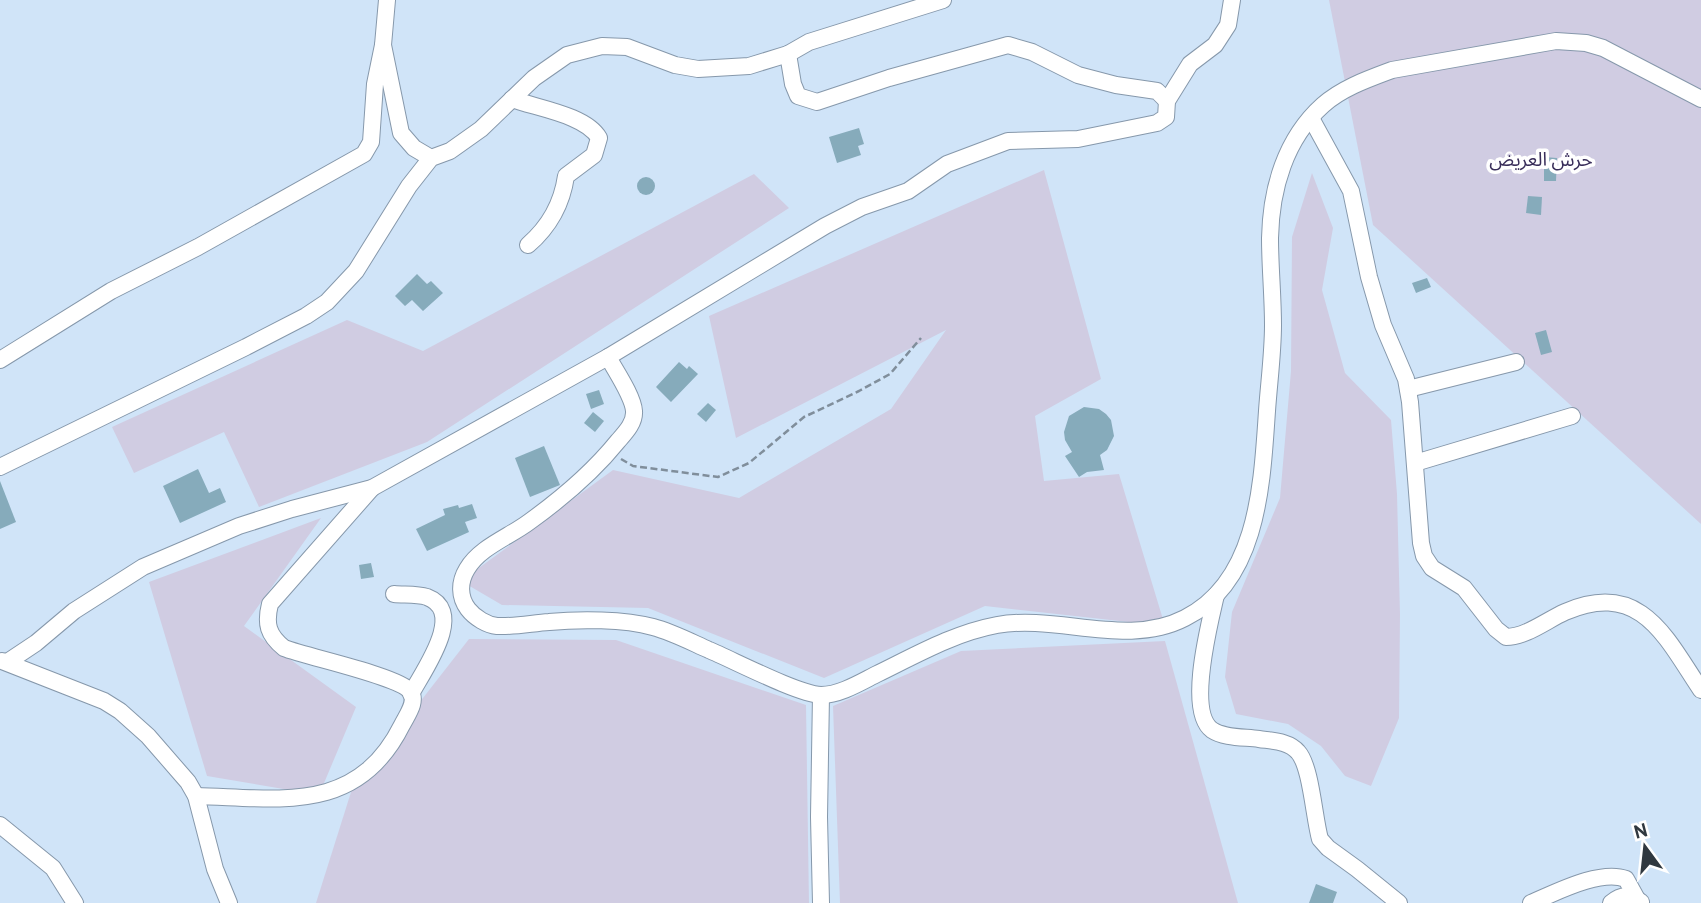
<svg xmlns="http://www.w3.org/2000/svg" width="1701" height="903" viewBox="0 0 1701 903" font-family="Overpass,'Noto Sans Arabic',sans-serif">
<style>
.green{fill:#d0cce2}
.building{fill:#86abbb}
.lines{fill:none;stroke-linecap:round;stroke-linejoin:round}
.street-casing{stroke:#8698ab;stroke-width:18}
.path{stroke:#808e9b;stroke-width:2.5;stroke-dasharray:7 3.5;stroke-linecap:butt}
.street{stroke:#fff;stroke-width:16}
.labels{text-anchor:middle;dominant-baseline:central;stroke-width:7;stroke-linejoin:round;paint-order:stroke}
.park-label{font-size:19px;fill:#392e5a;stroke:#fff}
</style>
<rect width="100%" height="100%" fill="#d0e4f8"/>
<!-- green -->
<g class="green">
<polygon points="1329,0 1701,0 1701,524 1373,225"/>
<polygon points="1044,170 1101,379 1035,416 1044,481 1119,474 1165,626 985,606 824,678 648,608 502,605 461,581 613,470 739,498 891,409 946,330 736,438 709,316"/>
<polygon points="1312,173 1333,228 1322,290 1345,373 1391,420 1397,494 1400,614 1399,718 1371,786 1345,776 1321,746 1288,724 1236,714 1225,677 1232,612 1280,498 1291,371 1292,237"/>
<polygon points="754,174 789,208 427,442 259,507 224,432 134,473 112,427 347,320 423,351"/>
<polygon points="321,518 244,626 356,707 319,795 207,776 149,582"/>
<polygon points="469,639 616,640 806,705 809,903 316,903 352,789"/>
<polygon points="1165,641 1238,903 840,903 833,706 961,651"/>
</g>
<!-- building -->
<g class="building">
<polygon points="859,128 864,144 858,146 861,155 837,163 829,137"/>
<polygon points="1544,157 1557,158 1556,181 1544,181"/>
<circle cx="646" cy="186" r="9"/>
<polygon points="1528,196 1542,197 1541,215 1526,213"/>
<polygon points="417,274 427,284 431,281 443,293 423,311 412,300 405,306 395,296"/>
<polygon points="1427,278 1431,287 1416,293 1412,283"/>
<polygon points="1546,330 1552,352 1541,355 1535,333"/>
<polygon points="679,362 687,369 689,366 698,374 671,402 656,387"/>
<polygon points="599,390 604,404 591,409 586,394"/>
<polygon points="708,403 716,410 706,422 697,414"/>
<polygon points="1084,407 1099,409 1106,414 1111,420 1114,436 1107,450 1100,455 1104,470 1087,472 1079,477 1065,456 1072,452 1065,440 1064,432 1069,416"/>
<polygon points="593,412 604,421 595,432 584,423"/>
<polygon points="544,446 560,485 530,497 515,458"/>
<polygon points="198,469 209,493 220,488 226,502 180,523 163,486"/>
<polygon points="0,481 16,522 0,529"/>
<polygon points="472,504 477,518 465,522 469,532 427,551 416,529 445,515 443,509 458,505 459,508"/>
<polygon points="371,563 374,577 361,579 359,565"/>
<polygon points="1316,884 1337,892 1333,903 1309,903"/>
</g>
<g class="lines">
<defs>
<g id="street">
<polyline points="387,0 383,45 401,133 414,148 431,158"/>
<polyline points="788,54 793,84 798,96 817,102 889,78 1008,45 1032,52 1078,75 1116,85 1157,91 1167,101"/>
<path d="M512,99C536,108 586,115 599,138L594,155L566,176C562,204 550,226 528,245"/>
<path d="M1311,118L1351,191L1369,277L1383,325L1406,379L1410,402L1421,543L1424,556L1432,568L1464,588L1496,629L1506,637C1526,637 1547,620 1565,612C1641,579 1666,638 1701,690"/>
<path d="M608,357C615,370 633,396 634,411C635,423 625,433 618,441C593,472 561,499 529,522C509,537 480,547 467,569C459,582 459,597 468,609C475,618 487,625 497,626C514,627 533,623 549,622C579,619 624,619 653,627C672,632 691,642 709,650C733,660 798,694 821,695C840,695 861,682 877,674C916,655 954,633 997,625C1058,614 1127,648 1185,618C1259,581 1262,482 1267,411C1269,382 1273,353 1273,325C1273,296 1270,267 1270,238C1271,189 1285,139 1323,105C1342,88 1368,79 1392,70L1556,41L1586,43L1603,48L1701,99"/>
<polyline points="0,360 111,291 198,247 364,154 371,142 375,84 383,45"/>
<polyline points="1408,389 1516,362"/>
<polyline points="1415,463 1572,416"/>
<polyline points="0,467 246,347 306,316 327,302 356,271 409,186 431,158 450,151 481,129 534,78 567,55 602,46 627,47 675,65 698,69 749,66 788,54 809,42 943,0"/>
<path d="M394,594C404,595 417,594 427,597C467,612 423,671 411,694"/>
<path d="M1216,595C1210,622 1186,711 1212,730C1224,738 1244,737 1259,739C1272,741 1289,741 1298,752C1311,766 1314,818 1320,839L1328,848L1357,869L1399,903"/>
<polyline points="2,661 104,701 120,711 148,736 188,782 196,796 215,869 229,903"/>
<polyline points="9,661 36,643 74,611 143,567 239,526 292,509 372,488 608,357 825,226 862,207 908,191 947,164 1008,141 1078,139 1157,123 1166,117 1167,101 1190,64 1215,45 1228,25 1232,0"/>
<path d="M196,796C280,798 357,815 402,725C407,715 418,701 410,691C398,676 307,657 284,648C268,635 265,624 270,604L372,488"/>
<polyline points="0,825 53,868 75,903"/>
<polyline points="821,903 819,817 821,695"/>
<path d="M1531,903C1555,893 1600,869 1626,879L1637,899"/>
<path d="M1611,903C1621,894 1630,894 1641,902"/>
</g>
</defs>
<!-- street casing -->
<use href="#street" class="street-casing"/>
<!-- path -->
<polyline class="path" points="621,459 633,466 718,477 749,463 804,417 859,391 890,374 921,338"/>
<!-- street -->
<use href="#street" class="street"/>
</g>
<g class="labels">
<!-- park labels -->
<g class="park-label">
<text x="1541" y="161">حرش العريض</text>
</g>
</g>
<!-- north arrow -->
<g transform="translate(1645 847) rotate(345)" stroke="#ffffff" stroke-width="5" paint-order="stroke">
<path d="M0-5L12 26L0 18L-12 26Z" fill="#30383f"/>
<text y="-10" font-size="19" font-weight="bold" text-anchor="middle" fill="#30383f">N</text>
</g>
</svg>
